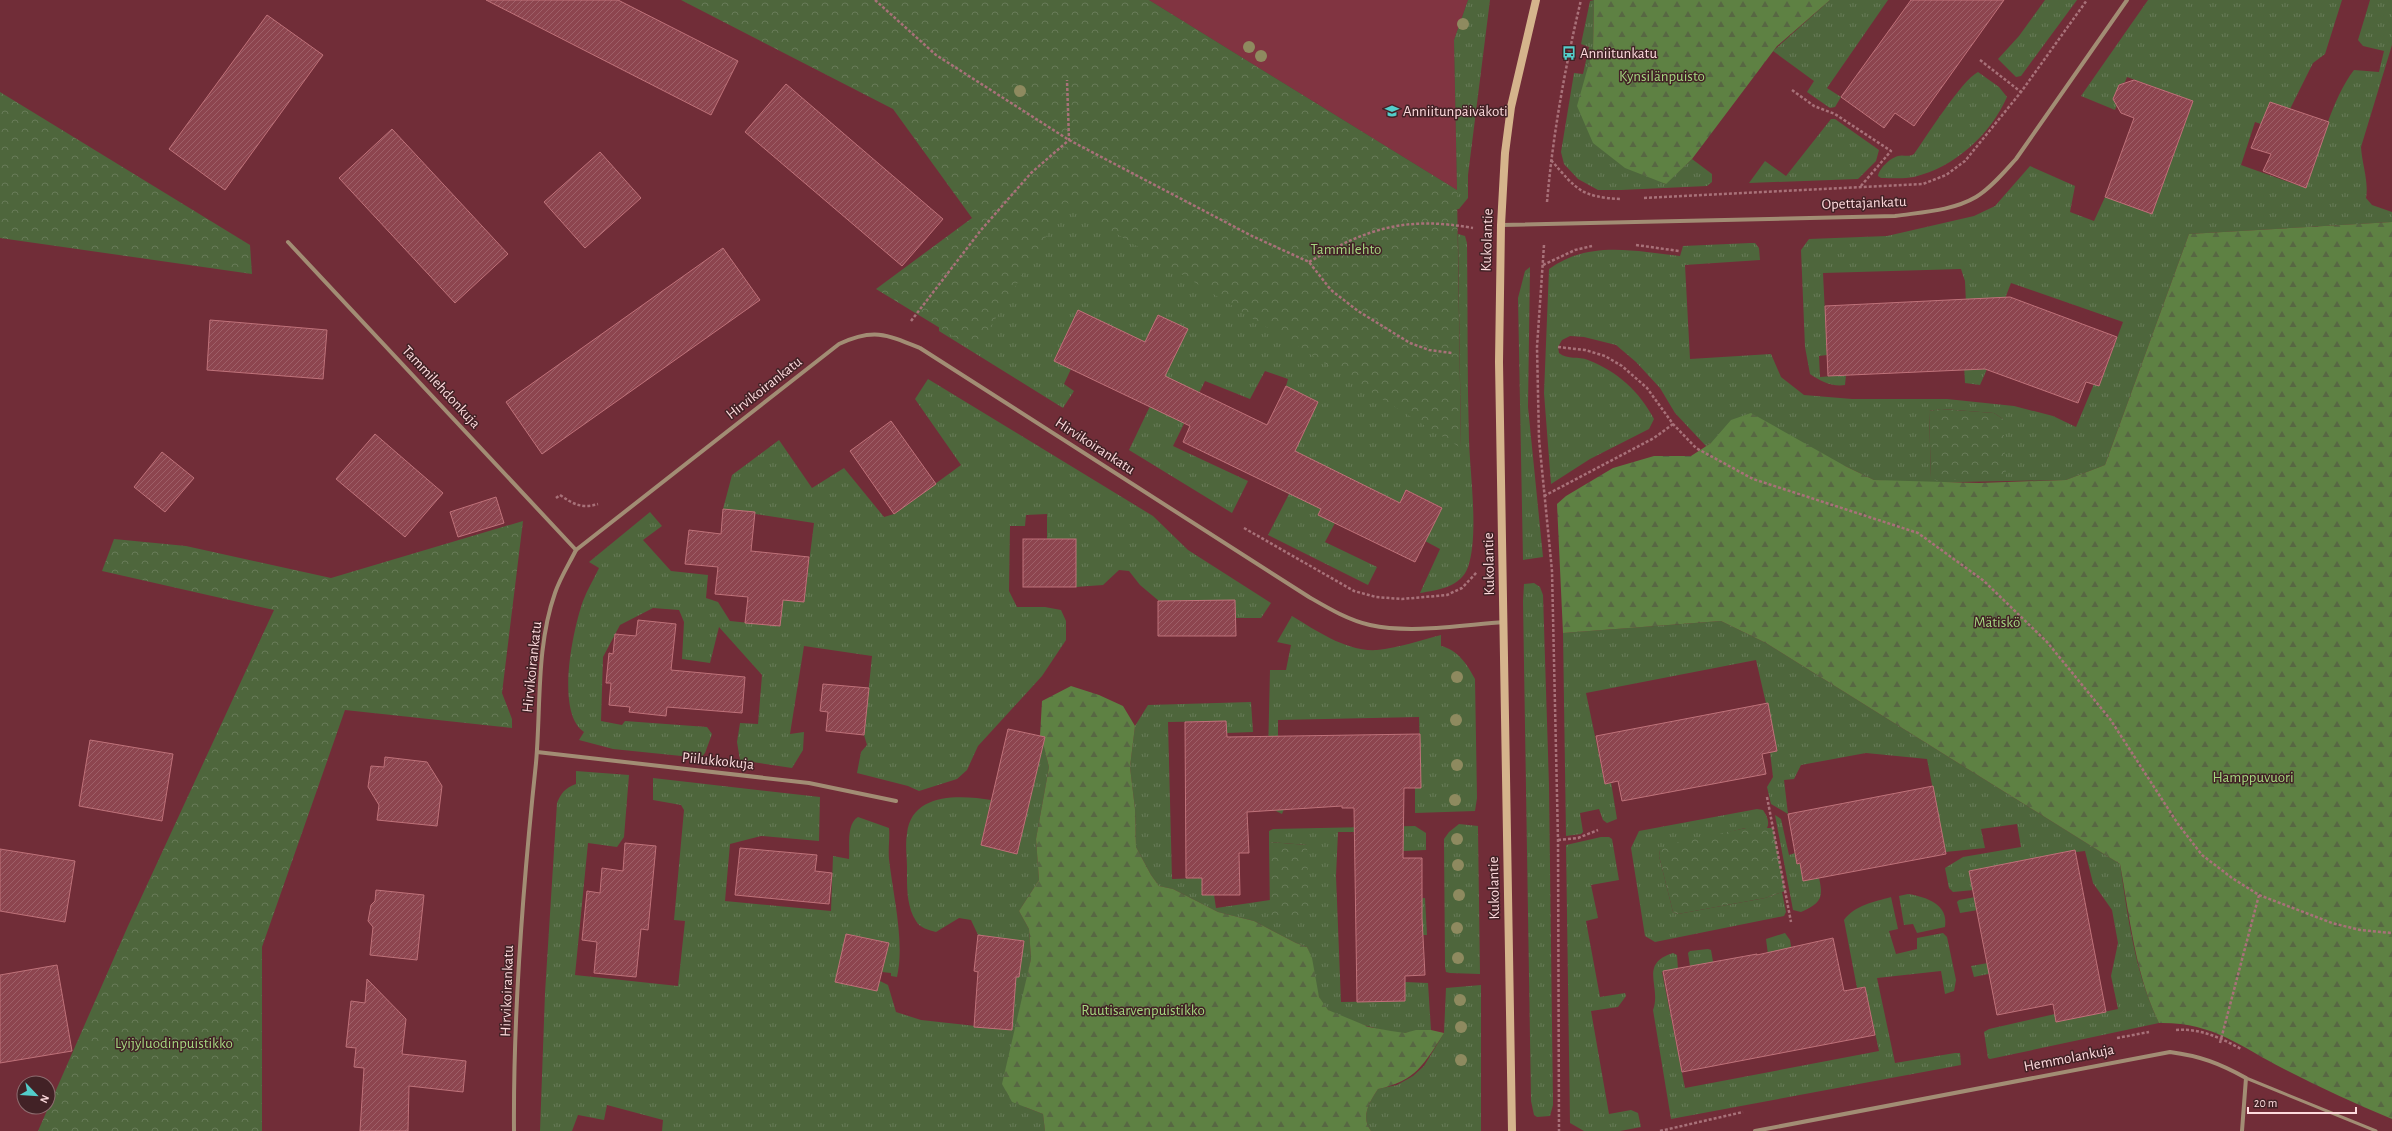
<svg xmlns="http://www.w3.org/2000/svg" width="2392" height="1131" viewBox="0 0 2392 1131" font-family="'Alegreya Sans',sans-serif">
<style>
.built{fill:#813441}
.grass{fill:url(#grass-tufts);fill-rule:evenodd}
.forest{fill:url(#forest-firs)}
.park{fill:url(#park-crowns)}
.building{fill:url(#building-hatch);stroke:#bf727a}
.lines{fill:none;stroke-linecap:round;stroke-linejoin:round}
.path{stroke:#a87179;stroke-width:2.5;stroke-dasharray:3 2;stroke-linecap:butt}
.lane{stroke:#a28d74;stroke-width:3}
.street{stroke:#a28d74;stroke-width:4}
.secondary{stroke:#d5b48c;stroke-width:8}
.tree{fill:#8e8a5f}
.labels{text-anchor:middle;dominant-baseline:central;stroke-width:3;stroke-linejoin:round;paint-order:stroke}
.poi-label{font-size:15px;fill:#fddadd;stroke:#422226;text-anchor:start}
.park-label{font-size:15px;fill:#a5d77f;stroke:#422226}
.street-label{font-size:15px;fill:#fddadd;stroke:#422226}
</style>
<defs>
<pattern id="grass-tufts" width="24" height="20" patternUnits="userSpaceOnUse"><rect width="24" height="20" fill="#4e663c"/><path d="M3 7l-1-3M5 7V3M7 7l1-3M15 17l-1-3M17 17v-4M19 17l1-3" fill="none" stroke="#687b58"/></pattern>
<pattern id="forest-firs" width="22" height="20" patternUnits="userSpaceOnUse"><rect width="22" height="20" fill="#5e8143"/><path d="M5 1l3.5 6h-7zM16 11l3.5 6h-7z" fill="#576743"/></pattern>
<pattern id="park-crowns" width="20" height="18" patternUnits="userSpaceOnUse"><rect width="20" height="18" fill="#4e663c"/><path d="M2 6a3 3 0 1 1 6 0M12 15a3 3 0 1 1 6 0" fill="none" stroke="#687b58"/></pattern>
<pattern id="building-hatch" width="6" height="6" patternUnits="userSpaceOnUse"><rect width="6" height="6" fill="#8d454f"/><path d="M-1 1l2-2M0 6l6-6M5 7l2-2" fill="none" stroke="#9e5f68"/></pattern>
</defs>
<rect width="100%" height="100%" fill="#712d38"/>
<!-- built -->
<polygon class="built" points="1149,0 1468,0 1454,40 1457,190"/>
<!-- grass -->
<g class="grass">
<polygon points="1468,0 1490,0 1468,175 1468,198 1459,209 1447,209 1457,190 1454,40"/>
<polygon points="1594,0 1593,49 1587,72 1665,184 1692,159 1712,174 1712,182 1707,186 1621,190 1598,190 1578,179 1564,164 1561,152 1574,73 1583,74 1589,47 1581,44 1590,1"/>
<polygon points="1830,0 1888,0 1827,88 1841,97 1835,107 1830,108 1807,92 1814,81 1773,51"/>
<polygon points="2045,0 2077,0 2021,76 2016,77 1998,59 2019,36"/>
<path d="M2148,0H2342L2325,54L2313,63L2290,109L2261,124L2255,122L2241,165L2306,188C2318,153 2332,98 2354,70L2379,72L2384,51L2363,46L2358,40L2370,0H2392V45L2361,147C2362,164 2369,182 2366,198L2372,205L2392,212V222L2189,234L2105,465L2066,480L1909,483L1874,480L1845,466L1711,443L1706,446L1675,413L1660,388L1636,362L1616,345L1584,337L1570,336L1562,340L1558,347L1559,353C1568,360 1578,356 1588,360C1618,372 1639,391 1654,419L1649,429L1590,459L1551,484L1544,393L1549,269C1589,240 1634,251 1680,256L1683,246L1750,243H1755L1759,248L1760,260L1685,265L1690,359L1771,354L1781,377L1804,395L1852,399H1947L2014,406L2053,416L2076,427L2094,384L2099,386L2123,322L2011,283L1987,345L1996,349L1980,385L1965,383L1963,348H1968L1965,281L1961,269L1823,273L1827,355L1819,356L1820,377L1846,375L1845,385C1832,387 1820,381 1810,374L1805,347L1801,250L1809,239L1887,236L1974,216L1995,206L2030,166L2075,186L2070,212L2094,221L2105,197L2152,214L2193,101L2127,77L2125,82L2119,85L2113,99L2117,105L2115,110L2081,96ZM1942,409L1994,413L2003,419L1931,478L1929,411Z"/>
<path d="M1978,72L1999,87L2007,97C1990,135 1955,167 1914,177C1904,179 1891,178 1881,178L1878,176C1879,169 1890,158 1898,156C1904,154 1907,158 1914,154C1927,136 1961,81 1978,72Z"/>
<polygon points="1831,119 1835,119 1879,150 1876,161 1858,179 1749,183 1765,161 1786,176"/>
<path d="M1067,173L1461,447L1458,234L1465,236L1467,243C1468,308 1467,374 1469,440C1470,474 1479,536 1468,567C1461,587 1438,590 1420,593L1440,549L1425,541L1441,507L1406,490L1400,503L1339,473L1318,515L1335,523L1325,542L1377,567L1368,585L1268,535L1289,494L1277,488L1318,402L1286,386L1288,379L1265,371L1250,399L1205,381L1173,446L1248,481L1232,513L1129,450L1187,329L1145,343L1078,311L1054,360L1071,369L1064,384L1074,391L1063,408L939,331V311Z"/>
<polygon points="1530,267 1528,407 1543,557 1523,560 1518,298 1525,271"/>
<path d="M928,379L1153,516L1188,550L1271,603L1261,618H1235V600L1159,601L1140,585L1129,571L1119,570L1103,585L1076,587V539H1047V514L1026,515L1025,526H1010L1009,591L1017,607H1045L1061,610L1066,621V640L1042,676L978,746L967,770L957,779L919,791L908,786L857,773L861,752L867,745L864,735L872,656L804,646L790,734L804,732L803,750L792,768L740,760L737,742L740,723L758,724L762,675L719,627L710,663L682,659L684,622L679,610L653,608L620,625L603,657L601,721L622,725L625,721L707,727L712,734L705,753L701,758L613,749L579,740L584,732C555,713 573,629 583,601C587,590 594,579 599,568L589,562L650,512L662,526L643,540L671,571L708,575L706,598L718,602L730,621L780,626L783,600L804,602L814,523L723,509L732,475L779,440L812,488L844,468L884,517L894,514L961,465L915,399Z"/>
<polygon points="1534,583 1540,587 1543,595 1549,785 1553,1105 1550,1116 1537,1117 1534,1115 1531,1101 1523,601 1524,584"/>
<path d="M1292,616C1317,631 1347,652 1377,650C1398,648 1421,640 1441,635V646C1458,650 1467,664 1475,679L1477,798L1475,811L1415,813V788L1421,787L1419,717L1278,720V790L1284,809L1282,814L1272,809L1267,798L1270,670H1286L1291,645L1277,642Z"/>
<path d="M1721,621L1766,643L2120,864C2128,918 2135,973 2159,1023L1990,1059L1988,1058L1984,1032L1989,1029L2055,1014L2056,1022L2118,1009L2111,976L2118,943L2112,910L2093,883L2085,851L2076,852L2075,850L2025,860L2029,883L1994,888L1989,867L1970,871L1984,889L1953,892L1949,888L1945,868L1963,857L2021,847L2017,824L1981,829L1985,848L1945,852L1927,759L1866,753L1801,765L1794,779L1784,780L1788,814L1771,804L1767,787L1773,777L1770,752L1777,751L1756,660L1586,693L1605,784L1611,782L1617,819L1607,823L1603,820L1599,809L1580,813L1583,832L1581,834L1566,836L1563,633Z"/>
<path d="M1251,702L1253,732L1227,733L1226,721L1168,722L1172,879L1202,878V895H1214L1216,908L1270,900L1271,917L1307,845L1269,842V831L1273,829L1415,826L1426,833V850L1403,851V832H1338L1336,876L1341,1002L1405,1001V982L1428,983L1431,1030C1421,1030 1413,1033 1404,1033C1390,1034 1339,1019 1328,1010C1325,1008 1321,1001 1319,997C1313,981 1314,963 1307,947L1296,943L1254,921L1218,912L1173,889L1159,886L1151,875L1136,847L1135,809L1130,767L1135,726L1148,705Z"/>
<path d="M1043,743L1049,767L1036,839L1039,880L1019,911L1029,929L1031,959L1012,1049L1025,1107L1043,1114L1045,1131H662L663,1120L607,1105L604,1120L578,1115L572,1131H540L545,993L557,803C561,793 565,788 576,784V771L629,775L624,837L617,847L588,843L575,975L678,986L685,921L674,920L684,810L681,805L653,800V778L820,797L819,841L761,836L730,844L725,901L831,911L833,856L849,859C850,847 846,824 858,817L889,828C890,838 888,848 889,859C893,895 905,942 897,977L891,976V973L882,972L888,943L847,934L836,982L877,991L880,981L888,985L896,1012L921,1020L1012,1030L1014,1004L1004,1003L1024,941L978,935L971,920L959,918L936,932C929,930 920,928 916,921C906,905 907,885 907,867C907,857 905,845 907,834C911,792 961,795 991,800L981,845L1017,854Z"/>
<path d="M1757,809L1763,810C1767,816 1770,822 1767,828H1745L1660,850L1659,856L1673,912L1678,914L1765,898L1782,892L1786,912L1784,916L1655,942L1645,936L1631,848L1639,831Z"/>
<path d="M1775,815L1781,819L1789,855L1795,853L1800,863L1803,881L1819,878C1824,899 1820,903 1801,912L1793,910Z"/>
<polygon points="1459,824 1478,826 1478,828 1480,974 1450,973 1446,972 1445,967 1444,839 1449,832"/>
<polygon points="1601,837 1609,837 1612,839 1619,880 1591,885 1598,918 1586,921 1600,997 1625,993 1626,996 1618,1007 1591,1011 1609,1114 1631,1110 1638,1113 1641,1127 1620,1131 1584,1131 1570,1123 1566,845"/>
<polygon points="2030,887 2032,901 1960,913 1957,902 1959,900"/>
<path d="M1908,894C1926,897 1949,904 1945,927L1917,933L1913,924L1904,925L1899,896Z"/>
<path d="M1891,897L1898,929L1889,931L1896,954L1917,949V938L1943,933L1947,937L1956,980L1954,991L1945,994L1941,971L1877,978L1895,1063L1955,1053H1960L1961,1065L1671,1119L1653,1010C1662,987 1638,964 1673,953L1677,955L1678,969L1662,972L1685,1088L1879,1051L1865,987L1857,988L1844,920C1855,905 1874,902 1891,897Z"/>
<polygon points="1425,898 1427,935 1404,935 1404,899"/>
<polygon points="1785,933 1790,940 1793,958 1769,962 1766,939"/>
<polygon points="1708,949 1711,950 1722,1014 1698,1019 1688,953 1690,951"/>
<polygon points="2043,953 2045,962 1974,977 1971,966"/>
<path d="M1481,985V1131H1371C1360,1117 1370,1101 1378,1089L1397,1085L1413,1076L1424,1066L1444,1033L1446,988Z"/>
</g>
<!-- forest -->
<g class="forest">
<polygon points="1594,0 1830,0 1777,46 1692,159 1666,184 1625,168 1593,143 1577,106 1593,49"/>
<path d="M2392,222V1119C2355,1104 2319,1087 2284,1069C2239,1046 2213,1022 2159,1023C2135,973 2130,918 2120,864L1766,643L1721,621L1563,633L1557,504L1566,496L1613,468L1654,456H1691L1711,443L1731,420L1751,413L1845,466L1874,480L1979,483L2066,480L2105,465L2189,234Z"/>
<path d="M1071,686L1099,695L1123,706L1135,726L1130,767L1135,809L1136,847L1151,875L1159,886L1173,889L1218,912L1254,921L1296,943L1307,947L1312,958L1319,997L1328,1010L1369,1027L1391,1031L1405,1033L1416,1030H1431L1444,1033C1424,1064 1416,1081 1378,1089C1370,1101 1360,1117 1371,1131H1045L1043,1114L1012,1102L1002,1084L1031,959L1029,929L1019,911L1039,880L1036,839L1049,767L1043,743L1044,737L1040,736L1042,701Z"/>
</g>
<!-- park -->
<g class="park">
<polygon points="681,0 1149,0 1457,190 1461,448 1067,203 976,350 876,289 972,218 893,109"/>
<polygon points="0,92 250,245 252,274 0,238"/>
<polygon points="1941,409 1994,413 2003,419 2006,476 1938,481 1931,478 1929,411"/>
<polygon points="523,521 502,693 512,719 512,728 345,710 262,947 262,1131 38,1131 128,926 274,610 102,571 114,539 186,546 331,578"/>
<polygon points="1746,828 1773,828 1785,891 1765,898 1678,914 1673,912 1659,856 1660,850 1670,844"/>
<polygon points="1269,842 1307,845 1309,918 1270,917"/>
</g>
<!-- building -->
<g class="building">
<polygon points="486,0 618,0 738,61 711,115"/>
<polygon points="1911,0 2004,0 1914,126 1895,113 1884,128 1841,97"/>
<polygon points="267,15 323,55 225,190 169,149"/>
<polygon points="2134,80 2193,101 2152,214 2105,197 2134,118 2121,113 2113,99 2119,85"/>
<polygon points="786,84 943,219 902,266 745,132"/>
<polygon points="2270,102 2329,122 2306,188 2263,171 2271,154 2251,148"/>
<polygon points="392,129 508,254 455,303 339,178"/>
<polygon points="600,152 641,198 585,248 544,202"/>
<polygon points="723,248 760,300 542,454 506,402"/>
<polygon points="2010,297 2117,337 2099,386 2086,382 2078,403 1985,369 1828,376 1825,306"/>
<polygon points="1078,310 1145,342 1158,315 1188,329 1165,376 1267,425 1286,386 1318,402 1295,451 1400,503 1406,490 1442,508 1415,562 1318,515 1321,509 1183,442 1190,426 1054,361"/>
<polygon points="210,320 327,330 323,379 207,370"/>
<polygon points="891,421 936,484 894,514 850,451"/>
<polygon points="375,434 443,493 405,537 336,479"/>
<polygon points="162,452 194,478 165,512 134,487"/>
<polygon points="496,497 504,523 458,537 450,512"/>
<polygon points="723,509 755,512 751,551 809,557 804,602 783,600 780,626 745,623 748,597 715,594 718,567 685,564 689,530 721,534"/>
<rect x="1023" y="539" width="53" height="48"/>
<polygon points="1235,600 1236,636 1158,636 1158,601"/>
<polygon points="638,620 676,624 671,670 745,677 742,713 667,707 666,716 629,712 630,707 609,705 611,683 606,683 609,653 613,654 615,634 636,636"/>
<polygon points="823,684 869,688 864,735 826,731 828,712 820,711"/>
<polygon points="1768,703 1777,751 1762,754 1766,774 1622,801 1618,781 1605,784 1596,736"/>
<polygon points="1226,721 1227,737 1420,734 1421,788 1404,788 1403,858 1422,858 1422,918 1425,975 1405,976 1405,1001 1357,1002 1354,808 1342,808 1342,806 1247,812 1249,853 1239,853 1240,895 1202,895 1202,878 1186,878 1185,722"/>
<polygon points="1008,729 1045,737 1017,854 981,845"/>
<polygon points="90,740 173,754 162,821 79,806"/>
<polygon points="385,757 427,762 442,786 437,826 377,820 379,805 368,787 371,766 384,767"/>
<polygon points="1933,786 1946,854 1803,881 1800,863 1797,864 1788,814"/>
<polygon points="625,843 656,846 648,930 641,929 636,977 594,973 597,942 582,940 587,891 600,893 602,868 623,871"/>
<polygon points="740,848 817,855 815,871 832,873 829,904 735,895"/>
<polygon points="0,849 75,861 65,922 0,911"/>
<polygon points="2075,850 2106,1012 2056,1022 2053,1004 1997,1015 1969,871"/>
<polygon points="376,890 424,895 417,960 370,955 373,927 368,921 371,905 375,901"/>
<polygon points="846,934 889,943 877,991 835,982"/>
<polygon points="978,935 1024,941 1019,977 1016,977 1012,1030 974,1027 978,972 974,971"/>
<polygon points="1833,938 1844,991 1865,987 1875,1035 1682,1072 1663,971 1757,954 1757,955"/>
<polygon points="57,965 72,1051 0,1063 0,975"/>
<polygon points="367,979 406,1019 402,1054 466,1061 463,1092 409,1086 408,1131 360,1131 364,1068 354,1067 356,1048 346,1047 351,1001 365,1003"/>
</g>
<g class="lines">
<!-- path -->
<g class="path">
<polyline points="875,0 936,55 1069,140 1252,236 1309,262 1331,290 1358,311 1410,343 1429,350 1452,353"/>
<polyline points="1980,60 2021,92"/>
<polyline points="1792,90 1814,106 1835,114 1891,151 1860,187"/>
<path d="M1551,160C1577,190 1581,197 1621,199"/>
<polyline points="1644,198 1923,184 1946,175 1965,161 2021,92 2087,0"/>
<path d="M1547,202C1553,134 1565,67 1581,0"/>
<polyline points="1544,245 1537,347 1539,439 1552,571 1558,840 1559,1131"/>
<polyline points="1636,245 1679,251"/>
<path d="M1309,262C1368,228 1406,216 1473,228"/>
<polyline points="1543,265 1575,250 1592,246"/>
<polyline points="911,321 981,230 1031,173 1069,140 1067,80"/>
<polyline points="1558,347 1585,350 1605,356 1622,366 1647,388 1673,424 1696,448 1753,479 1918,533 1984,581 2047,642 2110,719 2178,824 2202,855 2232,878 2259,895 2332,923 2360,930 2392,933"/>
<polyline points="1544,496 1654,438 1673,424"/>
<path d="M556,498L560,495C573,504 582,509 598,504"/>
<polyline points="1244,528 1354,591 1376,597 1402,599 1447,595 1462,588 1477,572"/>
<polyline points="1767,797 1791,922"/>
<polyline points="1558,840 1578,838 1598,830"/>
<path d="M2176,1030C2200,1028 2221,1038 2241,1049"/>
<polyline points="2117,1038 2149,1032"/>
<polyline points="2220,1043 2259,895"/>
<polyline points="1660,1131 1743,1112"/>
</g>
<!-- lane -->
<polyline class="lane" points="2246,1078 2376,1131"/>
<!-- street -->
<g class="street">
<path d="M1501,225L1895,216C1922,212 1952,211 1976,197C1991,188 2004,172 2016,159L2127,0"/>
<polyline points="288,242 576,550"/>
<polyline points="537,752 809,783 896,801"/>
<path d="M514,1131C513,1008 523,885 536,763C541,707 536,647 555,593C560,578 569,564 576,550L839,344C873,328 886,334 920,348L1309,597C1328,608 1348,620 1370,625C1411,634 1462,625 1504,622"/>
<path d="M1755,1131L2170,1052C2200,1056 2219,1063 2246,1078L2242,1131"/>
</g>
<!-- secondary -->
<polyline class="secondary" points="1512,1131 1499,362 1501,225 1505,153 1511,107 1536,0"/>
</g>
<!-- trees -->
<g class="tree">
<circle cx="1463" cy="24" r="6"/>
<circle cx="1249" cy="47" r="6"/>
<circle cx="1261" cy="56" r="6"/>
<circle cx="1020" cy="91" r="6"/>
<circle cx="1457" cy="677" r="6"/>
<circle cx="1456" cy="720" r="6"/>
<circle cx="1457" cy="765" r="6"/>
<circle cx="1455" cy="800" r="6"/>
<circle cx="1457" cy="839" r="6"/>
<circle cx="1458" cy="865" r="6"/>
<circle cx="1459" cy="895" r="6"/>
<circle cx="1457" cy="928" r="6"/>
<circle cx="1458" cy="958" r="6"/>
<circle cx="1460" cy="1000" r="6"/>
<circle cx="1461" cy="1027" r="6"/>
<circle cx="1461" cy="1060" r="6"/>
</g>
<!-- icons -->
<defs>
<symbol id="bus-bare" viewBox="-9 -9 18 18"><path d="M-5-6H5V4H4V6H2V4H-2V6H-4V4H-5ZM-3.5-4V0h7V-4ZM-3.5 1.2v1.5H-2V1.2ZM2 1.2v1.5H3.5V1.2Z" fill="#53cdca" stroke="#422226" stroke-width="2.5" paint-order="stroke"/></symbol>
<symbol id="school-bare" viewBox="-9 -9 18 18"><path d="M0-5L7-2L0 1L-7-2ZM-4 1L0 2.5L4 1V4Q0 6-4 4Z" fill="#53cdca" stroke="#422226" stroke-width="2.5" paint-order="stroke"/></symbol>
</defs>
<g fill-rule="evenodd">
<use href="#bus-bare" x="1559" y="43" width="20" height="20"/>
<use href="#school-bare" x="1382" y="101" width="20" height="20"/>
</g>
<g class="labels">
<!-- poi labels -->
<g class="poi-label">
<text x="1580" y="53">Anniitunkatu</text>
<text x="1403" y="111">Anniitunpäiväkoti</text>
</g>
<!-- park labels -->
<g class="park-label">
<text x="1662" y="76">Kynsilänpuisto</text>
<text x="1346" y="249">Tammilehto</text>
<text x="1997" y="622">Mätiskö</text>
<text x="2253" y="777">Hamppuvuori</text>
<text x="1143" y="1010">Ruutisarvenpuistikko</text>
<text x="174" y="1043">Lyijyluodinpuistikko</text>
</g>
<!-- street labels -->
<g class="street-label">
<text transform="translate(1864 203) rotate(-2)">Opettajankatu</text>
<text transform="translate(1487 240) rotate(-88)">Kukolantie</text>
<text transform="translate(441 387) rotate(47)">Tammilehdonkuja</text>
<text transform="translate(764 388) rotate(-38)">Hirvikoirankatu</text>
<text transform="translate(1095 446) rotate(33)">Hirvikoirankatu</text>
<text transform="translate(1489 564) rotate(-91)">Kukolantie</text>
<text transform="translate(532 667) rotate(-84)">Hirvikoirankatu</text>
<text transform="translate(718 761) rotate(6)">Piilukkokuja</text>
<text transform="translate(1494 888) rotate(-91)">Kukolantie</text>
<text transform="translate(507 991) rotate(-88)">Hirvikoirankatu</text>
<text transform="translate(2069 1058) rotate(-11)">Hemmolankuja</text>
</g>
</g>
<!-- north arrow -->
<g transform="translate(36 1095) rotate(115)"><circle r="19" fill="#422226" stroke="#8d6c6f"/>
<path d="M0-3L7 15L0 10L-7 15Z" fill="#53cdca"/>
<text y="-6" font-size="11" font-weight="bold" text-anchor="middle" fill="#fddadd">N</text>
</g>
<!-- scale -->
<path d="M2248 1107v6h108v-6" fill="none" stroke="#fddadd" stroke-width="2"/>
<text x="2254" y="1107" font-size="12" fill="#fddadd" stroke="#422226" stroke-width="3" paint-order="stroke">20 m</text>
</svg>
